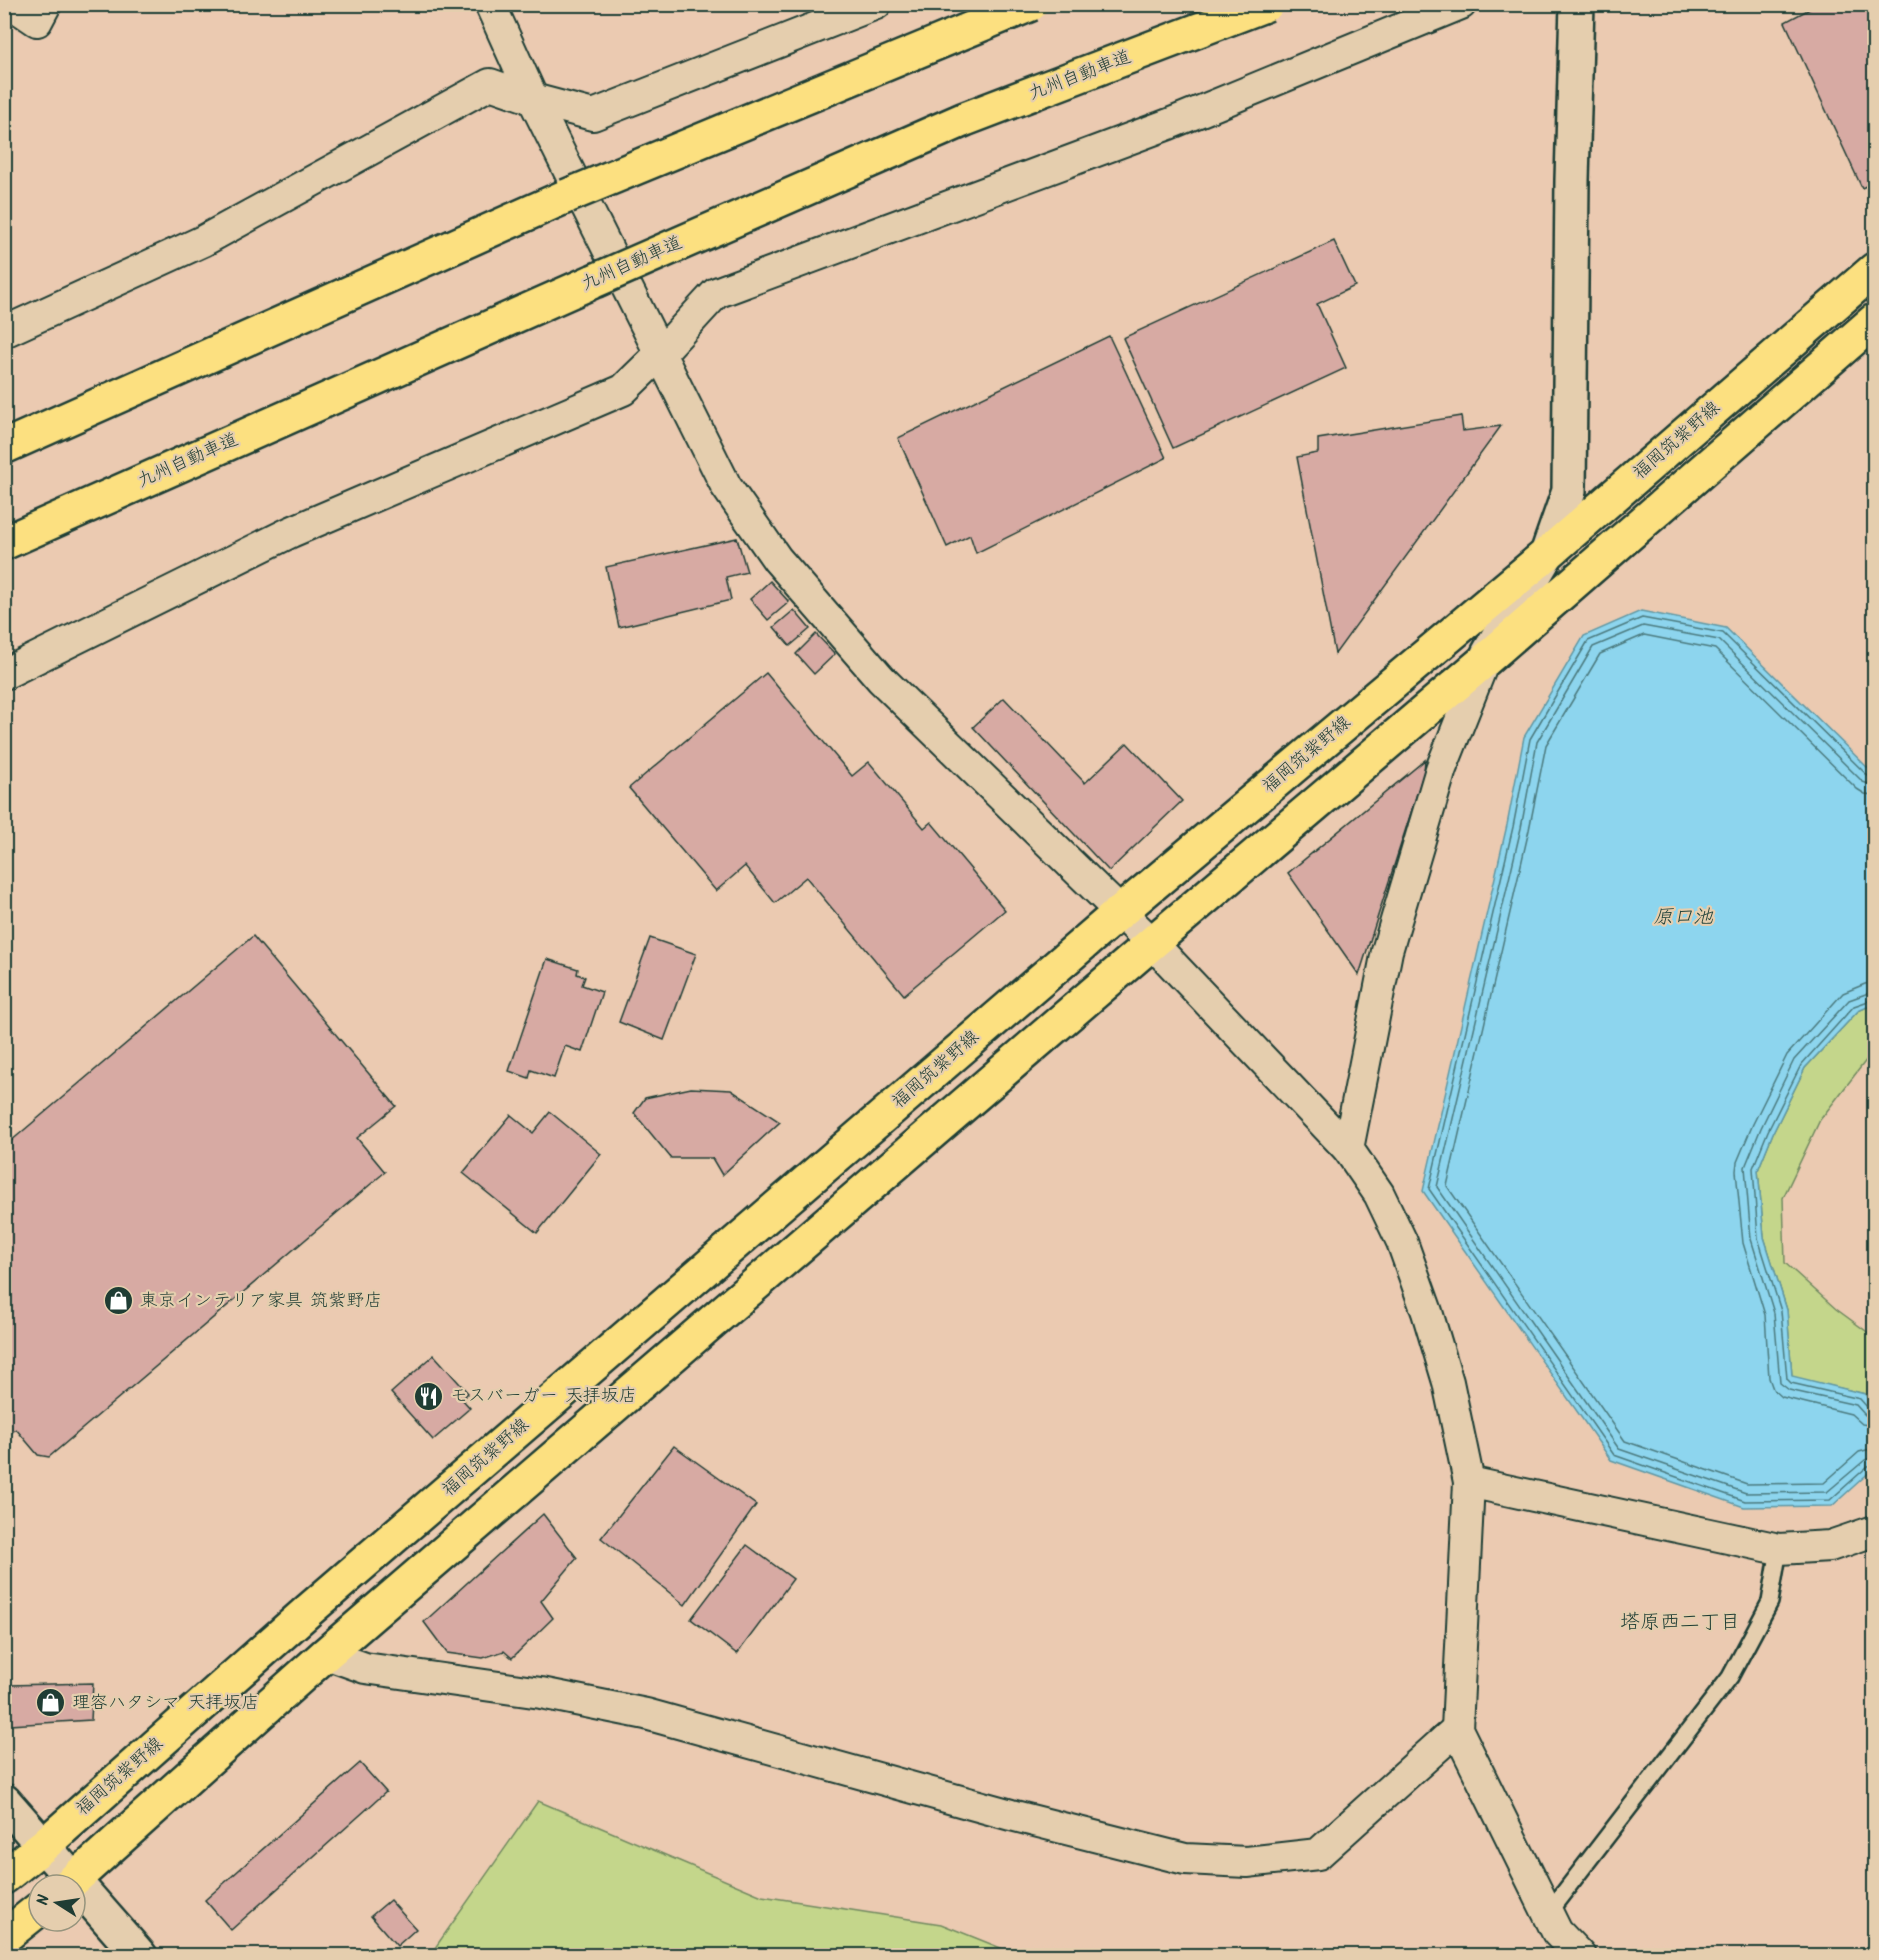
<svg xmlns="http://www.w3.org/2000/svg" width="1879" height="1960" viewBox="0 0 1879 1960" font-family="Kalam,'Klee One',sans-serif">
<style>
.green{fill:#c4d68b;stroke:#728a60;stroke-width:1.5}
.water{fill:#8dd5ee;stroke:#6198a4;stroke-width:1.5}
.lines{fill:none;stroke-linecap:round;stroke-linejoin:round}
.shore{stroke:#4b7a7e;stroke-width:1.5}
.building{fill:#d7aaa3;stroke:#1f3d34;stroke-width:1.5}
.service-casing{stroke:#1f3d34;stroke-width:20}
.minor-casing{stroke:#1f3d34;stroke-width:34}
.tertiary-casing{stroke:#1f3d34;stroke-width:38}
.primary-casing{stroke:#1f3d34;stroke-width:38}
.motorway-casing{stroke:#1f3d34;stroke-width:38}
.service{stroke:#e5ceae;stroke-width:15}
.minor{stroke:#e5ceae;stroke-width:30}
.tertiary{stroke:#e5ceae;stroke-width:33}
.primary{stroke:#fce080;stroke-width:33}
.motorway{stroke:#fce080;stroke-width:33}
.motorway-bridge-casing{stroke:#1f3d34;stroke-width:38;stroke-linecap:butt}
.motorway-bridge{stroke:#fce080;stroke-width:33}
.labels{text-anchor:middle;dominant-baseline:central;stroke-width:4.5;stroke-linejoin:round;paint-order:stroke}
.street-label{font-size:18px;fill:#1f3d34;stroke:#e5ceae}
.poi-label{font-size:18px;fill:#1f3d34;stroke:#e5ceae;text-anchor:start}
.water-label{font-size:20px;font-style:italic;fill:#24453d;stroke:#e5ceae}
.neighbourhood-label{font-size:20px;fill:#1f3d34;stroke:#e5ceae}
</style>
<rect width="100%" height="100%" fill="#ebcab1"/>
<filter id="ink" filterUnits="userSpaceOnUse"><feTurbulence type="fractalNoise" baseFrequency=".0167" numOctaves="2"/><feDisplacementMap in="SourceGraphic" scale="12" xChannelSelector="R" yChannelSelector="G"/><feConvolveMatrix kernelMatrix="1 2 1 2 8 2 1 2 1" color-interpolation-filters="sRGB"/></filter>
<g filter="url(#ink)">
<!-- green -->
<g class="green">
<polygon points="1874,1004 1874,1050 1820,1120 1783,1198 1785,1263 1836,1309 1874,1337 1874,1407 1865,1394 1792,1377 1787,1310 1764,1237 1758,1170 1773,1133 1805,1068 1858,1011"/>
<polygon points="538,1801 762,1896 941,1924 1018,1955 430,1955"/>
</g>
<!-- water -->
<polygon class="water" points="1641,611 1726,628 1874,774 1874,1004 1858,1011 1805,1068 1773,1133 1758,1170 1764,1237 1787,1310 1792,1376 1865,1394 1874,1407 1874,1468 1832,1506 1744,1507 1611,1460 1423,1191 1507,825 1524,737 1584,636"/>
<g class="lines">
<!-- shore -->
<g class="shore">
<polyline points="1874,778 1868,776 1723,633 1642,618 1588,641 1530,739 1513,827 1429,1189 1614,1455 1745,1501 1830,1500 1868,1466 1874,1465"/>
<polyline points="1874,786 1863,782 1719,640 1643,626 1593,647 1537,742 1521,828 1437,1187 1619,1449 1746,1493 1827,1492 1865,1460 1874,1457"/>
<polyline points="1874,795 1865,794 1857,789 1715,649 1644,635 1600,654 1546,745 1529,830 1447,1186 1625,1441 1747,1484 1824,1483 1859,1452 1874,1448"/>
<polyline points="1874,982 1865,984 1843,993 1787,1055 1753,1124 1737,1162 1736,1171 1743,1243 1765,1315 1769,1378 1773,1389 1782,1397 1851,1414 1862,1424 1874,1426"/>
<polyline points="1874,991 1849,1000 1794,1060 1761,1128 1745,1167 1751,1239 1774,1313 1780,1383 1789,1390 1856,1405 1865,1415 1874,1417"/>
<polyline points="1874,999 1854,1006 1801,1065 1768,1131 1753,1168 1758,1238 1781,1311 1787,1379 1791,1383 1860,1399 1868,1408 1874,1410"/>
</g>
</g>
<!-- building -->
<g class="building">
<polygon points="1819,4 1874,4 1874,182 1862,188 1785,22"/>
<polygon points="1334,241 1355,286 1317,304 1346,368 1173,448 1123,338"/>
<polygon points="1109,336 1166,458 976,553 970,535 947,547 898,438"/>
<polygon points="1461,416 1463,431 1501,426 1335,654 1297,457 1318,453 1318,439"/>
<polygon points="737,538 747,572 726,577 731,600 619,627 606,567"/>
<polygon points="770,581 789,602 768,620 750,599"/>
<polygon points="794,610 810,629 790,646 774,627"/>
<polygon points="816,634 835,654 814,674 796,654"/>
<polygon points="766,673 852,776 869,762 924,828 931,822 1005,910 904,995 806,877 775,903 745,866 716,891 629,788"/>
<polygon points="1004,698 1085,783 1127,743 1182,801 1109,871 973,727"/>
<polygon points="1425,760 1424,772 1359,975 1288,873"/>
<polygon points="253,936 396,1106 357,1138 385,1172 49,1457 38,1455 16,1429 4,1439 4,1147"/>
<polygon points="650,938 696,954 664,1040 619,1022"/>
<polygon points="547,959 578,969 577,974 585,977 582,985 602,992 582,1052 565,1046 554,1078 531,1070 529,1078 509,1071"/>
<polygon points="691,1088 731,1090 780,1122 722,1175 712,1158 671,1158 634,1113 645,1098"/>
<polygon points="550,1112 601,1154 537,1233 463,1173 511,1115 533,1133"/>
<polygon points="434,1355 468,1393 462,1399 470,1408 433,1440 391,1393"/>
<polygon points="674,1446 756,1505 685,1605 601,1538"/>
<polygon points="543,1514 577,1558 541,1601 553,1618 512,1658 504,1651 483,1658 447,1653 424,1622"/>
<polygon points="747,1545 793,1579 737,1654 691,1619"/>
<polygon points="93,1683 91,1720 10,1725 10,1685"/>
<polygon points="360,1763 386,1792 231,1930 205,1900"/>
<polygon points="390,1900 416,1929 397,1946 371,1916"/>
</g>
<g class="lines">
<defs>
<polyline id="service" points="1548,1913 1730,1677 1770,1602 1779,1549"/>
<g id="minor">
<polyline points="12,4 37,21 46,4"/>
<polyline points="490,4 533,99 726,486 777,559 881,679 1152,943 1348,1149 1379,1194 1402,1242 1427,1312 1448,1382 1469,1482 1457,1729 1557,1932 1580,1956"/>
<polyline points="4,332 203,241 490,84 533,99 593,115 876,4"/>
<polyline points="4,674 291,532 623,390 660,354 716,293 1169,124 1461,4"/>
<polyline points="1348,1149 1387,951 1441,769 1484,661"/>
<polyline points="1469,1482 1779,1549 1830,1546 1874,1531"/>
<polyline points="326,1654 365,1668 541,1693 646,1714 1011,1815 1185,1859 1247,1862 1318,1854 1457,1729"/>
</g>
<g id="tertiary">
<polyline points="1488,654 1547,554 1569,491 1572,180 1577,4"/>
<polyline points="4,1801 140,1956"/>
</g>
<g id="primary">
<polyline points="4,1877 43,1846 309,1610 1120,912 1547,554 1874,270"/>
<polyline points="68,1885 326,1654 1152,943 1484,661 1874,321"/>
<polyline points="4,1937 39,1909"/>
</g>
<g id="motorway">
<polyline points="4,447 567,196"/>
<polyline points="4,543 594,281"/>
</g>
</defs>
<!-- service casing -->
<use href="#service" class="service-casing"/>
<!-- minor casing -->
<use href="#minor" class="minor-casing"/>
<!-- tertiary casing -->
<use href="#tertiary" class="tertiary-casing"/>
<!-- primary casing -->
<use href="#primary" class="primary-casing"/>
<!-- motorway casing -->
<use href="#motorway" class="motorway-casing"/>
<!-- service -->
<use href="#service" class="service"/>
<!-- minor -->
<use href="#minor" class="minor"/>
<!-- tertiary -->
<use href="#tertiary" class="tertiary"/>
<!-- primary -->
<use href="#primary" class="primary"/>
<!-- motorway -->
<use href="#motorway" class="motorway"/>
<defs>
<g id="motorway-bridge">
<polyline points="567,196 1031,4"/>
<polyline points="594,281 965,119 1267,4"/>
</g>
</defs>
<!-- motorway-bridge casing -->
<use href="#motorway-bridge" class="motorway-bridge-casing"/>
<!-- motorway-bridge -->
<use href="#motorway-bridge" class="motorway-bridge"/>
</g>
</g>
<!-- icons -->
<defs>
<symbol id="shop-disc" viewBox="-11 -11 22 22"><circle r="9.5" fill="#1f3d34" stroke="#e5ceae"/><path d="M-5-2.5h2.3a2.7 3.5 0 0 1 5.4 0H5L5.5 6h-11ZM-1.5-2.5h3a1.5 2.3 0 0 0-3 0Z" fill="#fff"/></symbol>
<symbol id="restaurant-disc" viewBox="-11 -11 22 22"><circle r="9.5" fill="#1f3d34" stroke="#e5ceae"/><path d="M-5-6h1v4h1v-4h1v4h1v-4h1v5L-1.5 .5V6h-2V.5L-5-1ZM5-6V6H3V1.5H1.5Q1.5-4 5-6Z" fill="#fff"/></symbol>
</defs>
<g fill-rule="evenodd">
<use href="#shop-disc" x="102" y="1284" width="33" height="33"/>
<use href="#restaurant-disc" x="412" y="1380" width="33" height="33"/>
<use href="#shop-disc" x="34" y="1686" width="33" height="33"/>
</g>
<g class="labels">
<!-- street labels -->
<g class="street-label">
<text transform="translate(1080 76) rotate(-21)">九州自動車道</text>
<text transform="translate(632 264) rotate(-24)">九州自動車道</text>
<text transform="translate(1677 441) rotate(-41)">福岡筑紫野線</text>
<text transform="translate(188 461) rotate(-24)">九州自動車道</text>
<text transform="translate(1307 755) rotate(-40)">福岡筑紫野線</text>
<text transform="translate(936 1070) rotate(-41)">福岡筑紫野線</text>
<text transform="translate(486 1458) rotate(-41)">福岡筑紫野線</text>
<text transform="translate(120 1777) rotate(-41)">福岡筑紫野線</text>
</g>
<!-- poi labels -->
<g class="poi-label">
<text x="140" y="1301">東京インテリア家具 筑紫野店</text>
<text x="450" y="1396">モスバーガー 天拝坂店</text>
<text x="72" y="1703">理容ハタシマ 天拝坂店</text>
</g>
<!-- water labels -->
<g class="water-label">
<text x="1683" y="918">原口池</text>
</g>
<!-- neighbourhood labels -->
<g class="neighbourhood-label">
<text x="1680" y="1623">塔原西二丁目</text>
</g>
</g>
<!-- margin -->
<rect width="1879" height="1960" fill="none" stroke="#e5ceae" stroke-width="24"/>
<rect x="12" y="12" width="1855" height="1936" fill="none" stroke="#1f3d34" stroke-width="2" filter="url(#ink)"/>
<!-- north arrow -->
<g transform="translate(57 1903) rotate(282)"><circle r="28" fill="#e5ceae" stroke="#96947d" stroke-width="1.5"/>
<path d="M0-4.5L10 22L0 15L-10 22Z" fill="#1f3d34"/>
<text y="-9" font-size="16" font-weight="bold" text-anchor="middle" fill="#1f3d34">N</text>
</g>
</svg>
